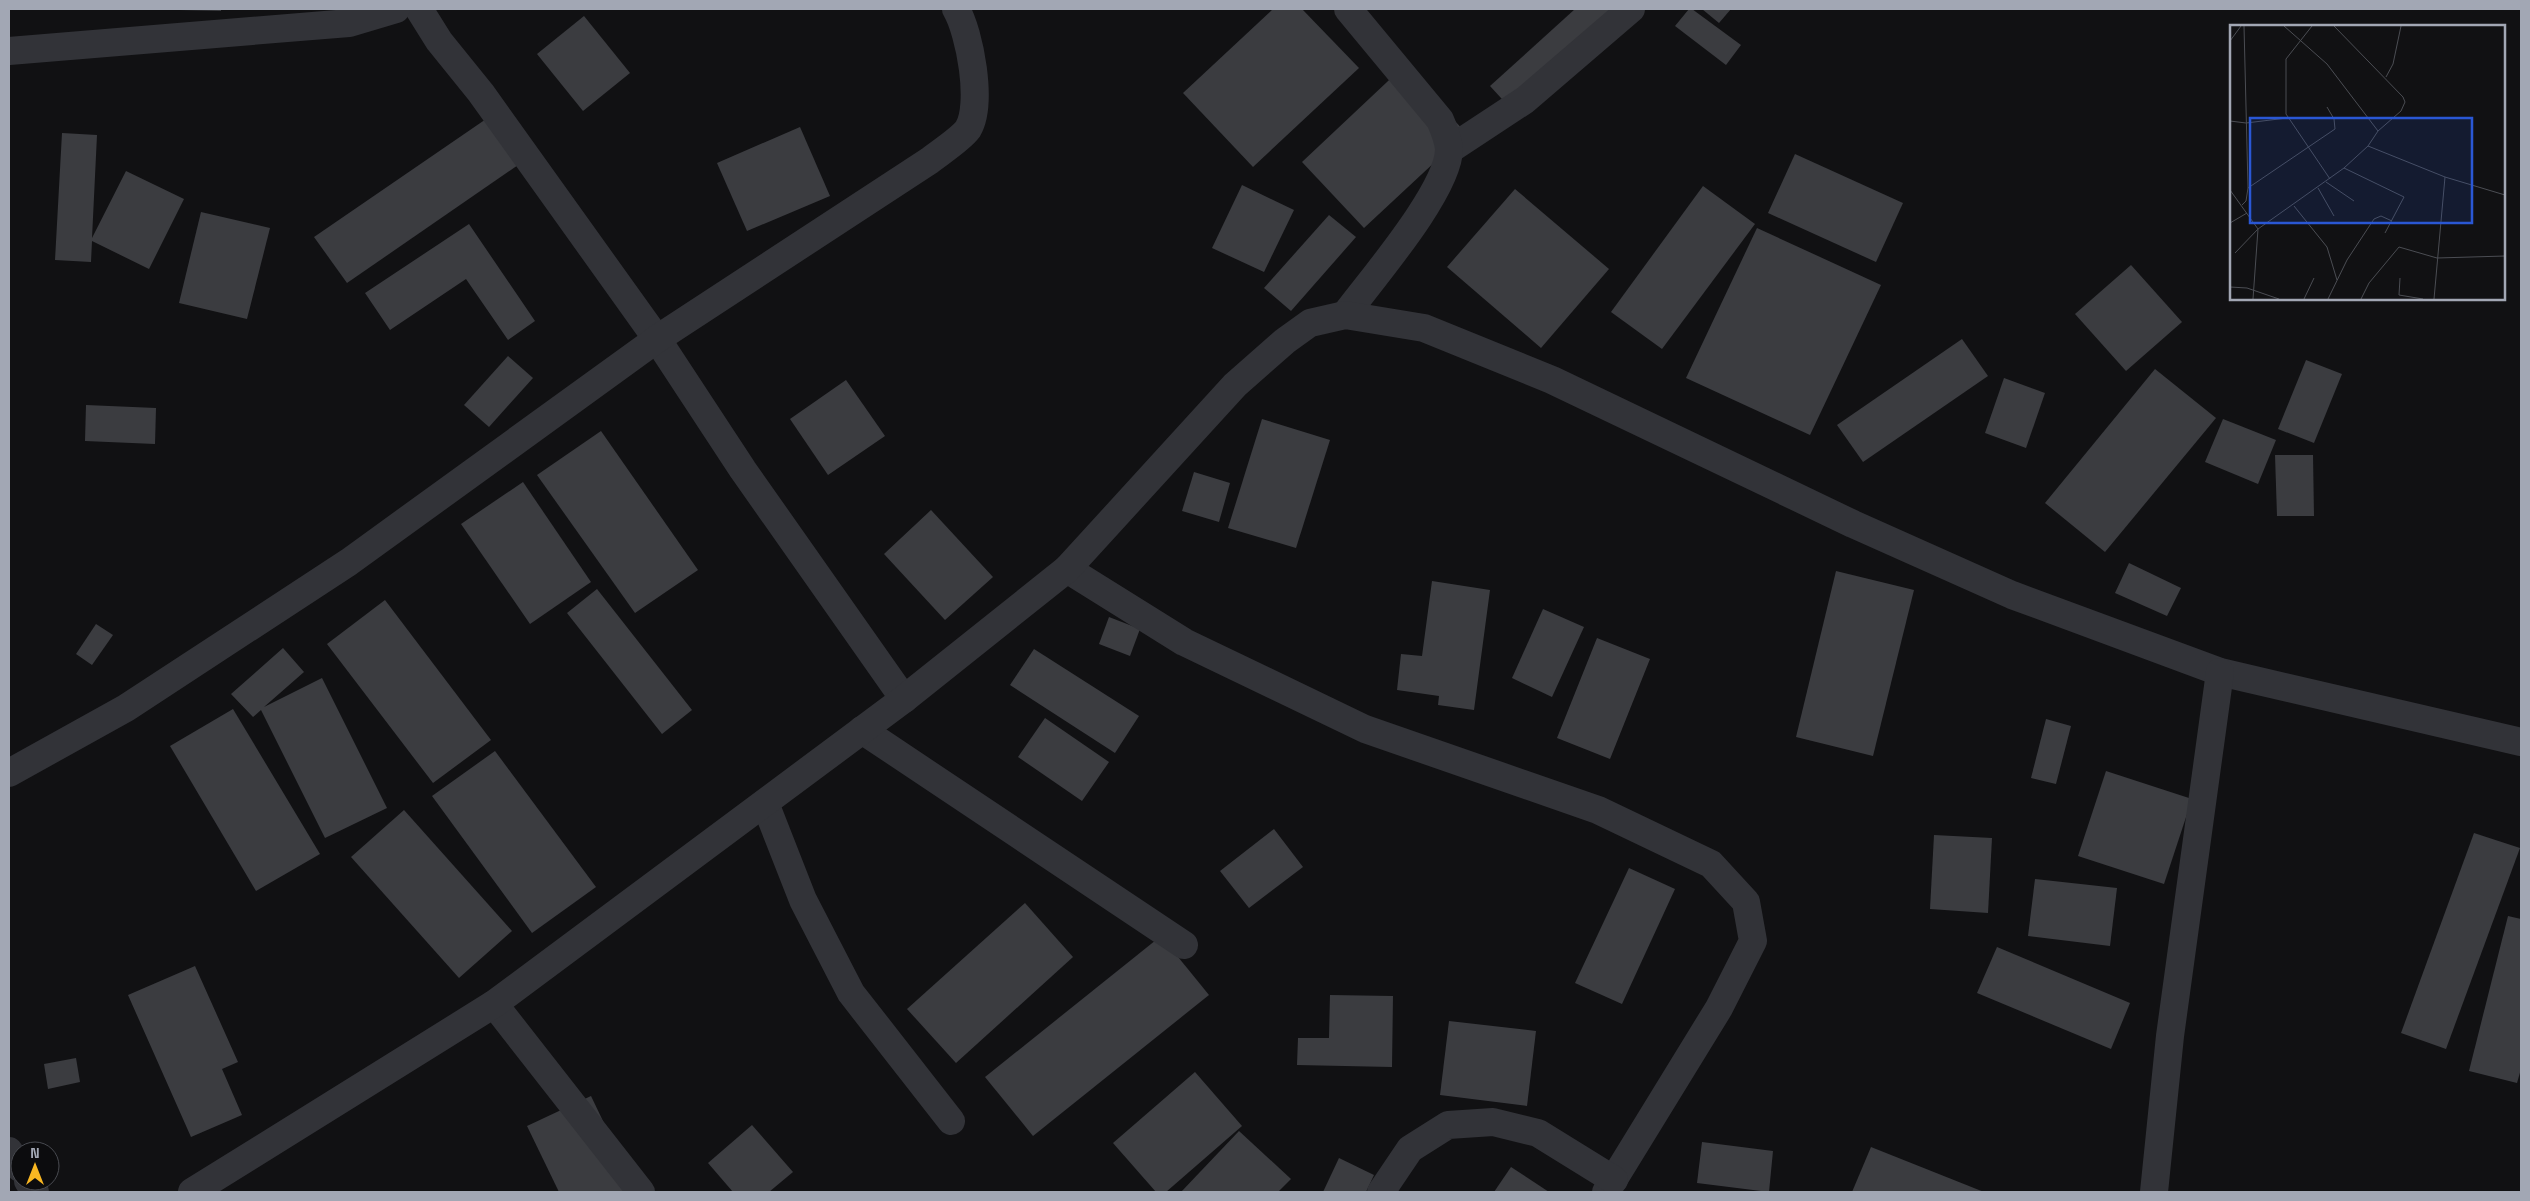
<svg xmlns="http://www.w3.org/2000/svg" width="2530" height="1201" viewBox="0 0 2530 1201" font-family="'Space Grotesk',sans-serif">
<style>
.building{fill:#3b3c40}
.lines{fill:none;stroke-linecap:round;stroke-linejoin:round}
.minor{stroke:#323338;stroke-width:28}
.inset-road{fill:none;stroke:#4b4d53;stroke-width:1}
.view{fill:#2a57d4;fill-opacity:0.15;stroke:#2a57d4;stroke-width:2.5}
.inset-edge{fill:none;stroke:#a2a7b4;stroke-width:2.5}
</style>
<rect width="100%" height="100%" fill="#111113"/>
<!-- building -->
<g class="building">
<polygon points="179,9 221,9 221,11 179,10"/>
<polygon points="1273,9 1302,9 1359,68 1253,167 1183,93"/>
<polygon points="1575,9 1625,9 1512,110 1490,86"/>
<polygon points="1689,9 1692,9 1741,45 1726,65 1675,26"/>
<polygon points="1702,9 1731,9 1719,23"/>
<polygon points="584,16 630,73 583,111 537,54"/>
<polygon points="1404,66 1466,133 1364,228 1302,162"/>
<polygon points="489,117 521,163 347,283 314,237"/>
<polygon points="800,127 830,196 747,231 717,163"/>
<polygon points="62,133 97,135 92,238 126,171 184,199 149,269 92,241 91,262 55,260"/>
<polygon points="1795,154 1903,203 1876,262 1768,213"/>
<polygon points="1242,185 1294,210 1264,272 1212,248"/>
<polygon points="1703,186 1755,224 1662,349 1611,312"/>
<polygon points="1515,189 1609,269 1541,348 1447,267"/>
<polygon points="201,212 270,228 247,319 179,303"/>
<polygon points="1329,215 1356,237 1291,311 1264,288"/>
<polygon points="469,224 535,321 508,340 466,279 390,330 365,293"/>
<polygon points="1757,228 1881,285 1810,435 1686,378"/>
<polygon points="2131,265 2182,322 2126,371 2075,314"/>
<polygon points="1962,339 1988,376 1863,462 1837,425"/>
<polygon points="508,356 533,378 489,427 464,405"/>
<polygon points="2306,360 2342,374 2314,443 2278,429"/>
<polygon points="2155,369 2216,418 2105,552 2045,503"/>
<polygon points="2004,378 2045,393 2026,448 1985,433"/>
<polygon points="846,380 885,436 828,475 790,419"/>
<polygon points="86,405 156,408 155,444 85,441"/>
<polygon points="1262,419 1330,440 1296,548 1228,528"/>
<polygon points="2223,419 2276,440 2258,484 2205,462"/>
<polygon points="601,431 698,570 635,613 537,475"/>
<polygon points="2275,455 2313,455 2314,516 2277,516"/>
<polygon points="1194,472 1230,483 1219,522 1182,511"/>
<polygon points="523,482 591,582 530,624 461,524"/>
<polygon points="931,510 993,577 945,620 884,554"/>
<polygon points="2129,563 2181,588 2167,616 2115,593"/>
<polygon points="1836,571 1914,590 1873,756 1796,737"/>
<polygon points="1432,581 1490,590 1474,710 1438,705 1439,696 1397,690 1401,654 1422,656"/>
<polygon points="597,589 692,710 662,734 567,613"/>
<polygon points="385,600 491,740 433,783 327,644"/>
<polygon points="1543,609 1584,627 1552,697 1512,678"/>
<polygon points="1109,617 1140,629 1130,656 1099,644"/>
<polygon points="96,624 113,635 92,665 76,654"/>
<polygon points="1597,638 1650,659 1610,759 1557,738"/>
<polygon points="283,648 304,672 264,707 322,678 387,808 325,838 261,710 253,717 231,694"/>
<polygon points="1034,649 1139,716 1115,753 1010,685"/>
<polygon points="233,709 320,854 256,891 170,746"/>
<polygon points="1045,718 1109,762 1082,801 1018,757"/>
<polygon points="2046,719 2071,726 2056,784 2031,778"/>
<polygon points="495,751 596,887 532,933 432,796"/>
<polygon points="2106,771 2192,799 2164,884 2078,856"/>
<polygon points="404,810 512,931 459,978 351,857"/>
<polygon points="1274,829 1303,867 1249,908 1220,871"/>
<polygon points="2474,833 2520,848 2446,1049 2401,1033"/>
<polygon points="1934,835 1992,838 1988,913 1930,909"/>
<polygon points="1629,868 1675,889 1622,1004 1575,983"/>
<polygon points="2035,879 2117,888 2110,946 2028,936"/>
<polygon points="1025,903 1073,957 956,1063 907,1009"/>
<polygon points="2508,916 2521,919 2521,1069 2517,1083 2469,1071"/>
<polygon points="1161,936 1209,995 1033,1136 985,1077"/>
<polygon points="1997,947 2130,1003 2111,1049 1977,993"/>
<polygon points="195,966 238,1062 222,1069 242,1115 191,1137 128,995"/>
<polygon points="1330,995 1393,996 1392,1067 1297,1065 1298,1038 1329,1038"/>
<polygon points="1449,1021 1536,1031 1527,1106 1440,1095"/>
<polygon points="76,1058 80,1082 48,1089 44,1064"/>
<polygon points="1195,1072 1242,1126 1166,1192 1156,1192 1113,1143"/>
<polygon points="591,1096 637,1192 559,1192 527,1126"/>
<polygon points="752,1125 793,1172 769,1192 733,1192 708,1163"/>
<polygon points="1239,1131 1291,1179 1278,1192 1181,1192"/>
<polygon points="1702,1142 1773,1151 1769,1192 1697,1183"/>
<polygon points="1871,1147 1984,1192 1852,1192"/>
<polygon points="1339,1158 1374,1175 1366,1192 1323,1192"/>
<polygon points="1511,1167 1549,1192 1494,1192"/>
</g>
<g class="lines">
<!-- minor -->
<g class="minor">
<polyline points="419,9 439,41 481,93 657,339 743,470 904,699"/>
<polyline points="9,51 349,23 396,9"/>
<polyline points="1449,150 1525,100 1631,9"/>
<path d="M1345,315C1371,280 1449,190 1449,149C1448,138 1444,129 1440,120L1348,9"/>
<polyline points="1067,569 1184,642 1365,729 1598,810 1711,864 1746,902 1753,941 1719,1008 1606,1192"/>
<polyline points="862,730 1184,945"/>
<path d="M9,773L126,708L349,562L657,339L929,161C939,153 961,139 968,129C983,104 970,33 956,9"/>
<polyline points="765,803 803,900 851,993 951,1121"/>
<polyline points="494,1004 641,1192"/>
<polyline points="9,1151 20,1168"/>
<polyline points="28,1181 35,1192"/>
<polyline points="192,1192 494,1004 904,699 1067,569 1235,385 1285,341 1310,323 1345,315 1424,328 1552,380 1853,524 2012,595 2220,672 2521,742"/>
<polyline points="1381,1192 1410,1149 1448,1125 1493,1122 1538,1133 1614,1180"/>
<polyline points="2154,1192 2170,1036 2220,672"/>
</g>
</g>
<!-- overview -->
<g transform="translate(2230 25)">
<rect width="275" height="275" fill="#111113"/>
<path class="inset-road" d="M82,1L56,34V89L100,154M104,1L173,72L175,77L171,86L148,106M0,16L11,1M156,52L163,39L171,1M0,96L16,98L57,93M138,121L215,152L275,170M114,143L174,172L155,208M96,157L124,176M18,163L105,104L104,94L97,82M88,163L104,191M0,165L28,204L5,228M12,180L16,176L18,163L14,1M64,181L97,222L107,255M0,198L17,188M170,253L169,270L193,274M0,262L17,263L49,274M23,274L28,204L114,143L138,121L148,106L97,39L54,1M74,274L84,253M98,274L117,235L144,194L151,191L162,196M131,274L139,258L169,222L207,233L275,231M204,274L215,152"/>
<path class="view" d="M20,93H242V198H20Z"/>
<rect width="275" height="275" class="inset-edge"/>
</g>
<!-- border -->
<rect width="2530" height="1201" fill="none" stroke="#a2a7b4" stroke-width="20"/>
<!-- north arrow -->
<g transform="translate(35 1166)"><circle r="24" fill="#0c0c0e" stroke="#484a50"/>
<path d="M0-4L9 19L0 12L-9 19Z" fill="#f9b722"/>
<text y="-8" font-size="14" font-weight="bold" text-anchor="middle" fill="#a2a7b4">N</text>
</g>
</svg>
